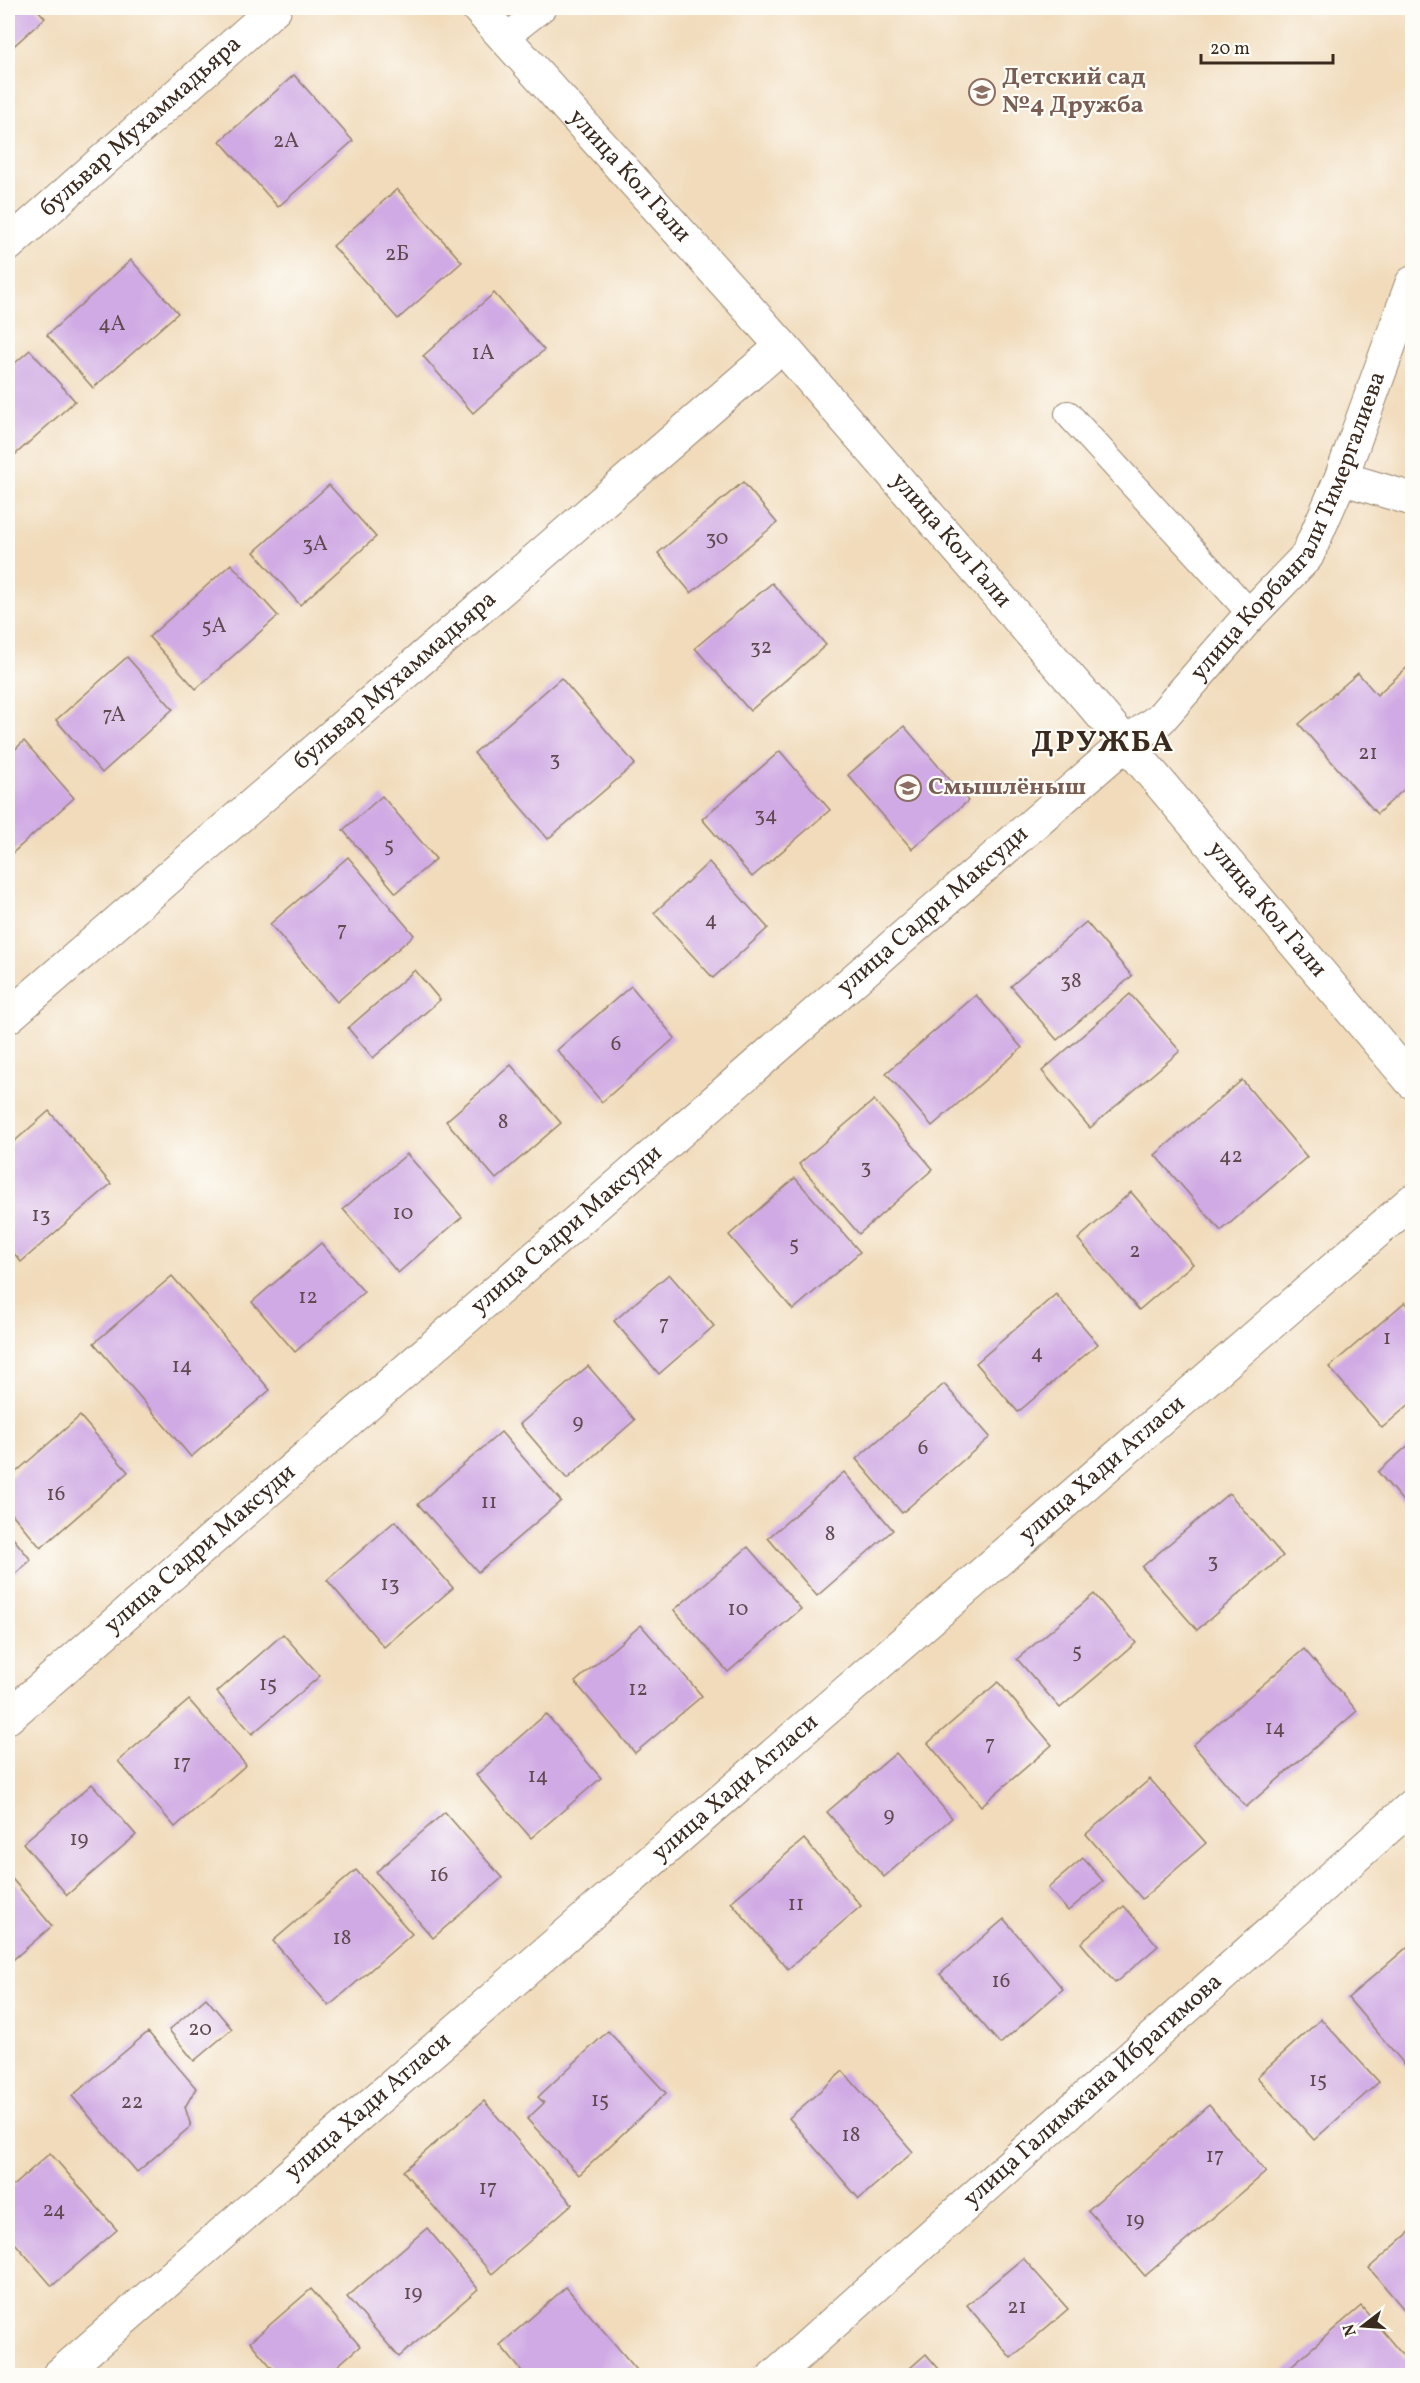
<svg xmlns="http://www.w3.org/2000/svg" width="1420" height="2383" viewBox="0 0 1420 2383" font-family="Vollkorn,serif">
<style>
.building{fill:#d0aae4}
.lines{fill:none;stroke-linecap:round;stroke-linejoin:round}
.service-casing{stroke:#96826c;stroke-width:28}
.minor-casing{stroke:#96826c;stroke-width:35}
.tertiary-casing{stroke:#96826c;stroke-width:35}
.service{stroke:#fff;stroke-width:26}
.minor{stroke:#fff;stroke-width:33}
.tertiary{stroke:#fff;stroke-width:33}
.labels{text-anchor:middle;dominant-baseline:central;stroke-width:4.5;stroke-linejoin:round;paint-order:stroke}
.number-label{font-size:21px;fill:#604a50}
.education-label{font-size:24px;font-weight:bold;fill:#785e54;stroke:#fdfcf7;text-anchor:start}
.street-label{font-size:24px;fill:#3b2a1e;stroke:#fdfcf7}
.district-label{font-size:30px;font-weight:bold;letter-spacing:1.5px;fill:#3b2a1e;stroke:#fdfcf7}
</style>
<rect width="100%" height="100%" fill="#fdfcf7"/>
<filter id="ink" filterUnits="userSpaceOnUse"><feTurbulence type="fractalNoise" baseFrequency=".0167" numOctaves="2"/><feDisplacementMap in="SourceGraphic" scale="12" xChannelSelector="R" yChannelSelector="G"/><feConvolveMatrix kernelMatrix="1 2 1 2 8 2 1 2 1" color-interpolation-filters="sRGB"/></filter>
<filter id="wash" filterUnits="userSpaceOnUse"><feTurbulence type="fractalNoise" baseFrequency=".008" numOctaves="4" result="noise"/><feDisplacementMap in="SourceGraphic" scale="24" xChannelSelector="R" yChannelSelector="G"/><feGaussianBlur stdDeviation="1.35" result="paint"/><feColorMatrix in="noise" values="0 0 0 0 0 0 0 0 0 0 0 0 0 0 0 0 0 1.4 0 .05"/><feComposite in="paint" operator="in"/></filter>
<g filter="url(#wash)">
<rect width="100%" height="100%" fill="#f1dbbb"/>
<g id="blocks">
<!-- building -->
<g class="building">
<polygon points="8,8 36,8 45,18 8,51"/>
<polygon points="294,75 353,141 278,207 220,141"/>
<polygon points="397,189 462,262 398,319 333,246"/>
<polygon points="131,260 178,313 93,388 47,335"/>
<polygon points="494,293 544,350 473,413 423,356"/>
<polygon points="30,350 75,401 8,461 8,369"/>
<polygon points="743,482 777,523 691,593 658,553"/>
<polygon points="329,485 376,537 300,605 254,552"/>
<polygon points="231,564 278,616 196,689 149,637"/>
<polygon points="772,583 826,645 750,711 695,648"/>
<polygon points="127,657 173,709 102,773 56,720"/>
<polygon points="1412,663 1412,782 1377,814 1299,724 1358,673 1377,695"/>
<polygon points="561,678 635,764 548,839 474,753"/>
<polygon points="904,726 968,801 912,849 848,775"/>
<polygon points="24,741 74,798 8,857 8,756"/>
<polygon points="780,751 830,810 752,877 702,819"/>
<polygon points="382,796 436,859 396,893 343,830"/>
<polygon points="348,857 414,935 337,1002 270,924"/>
<polygon points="709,862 768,928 713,978 654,913"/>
<polygon points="1086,922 1132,976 1057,1040 1011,986"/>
<polygon points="415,970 440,1000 373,1058 348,1028"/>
<polygon points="631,986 675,1038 602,1102 557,1050"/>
<polygon points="1130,994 1180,1051 1090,1128 1042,1071"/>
<polygon points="976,995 1022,1048 932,1126 886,1073"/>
<polygon points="511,1065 561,1123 496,1179 446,1121"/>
<polygon points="1242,1080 1307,1157 1221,1231 1155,1155"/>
<polygon points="874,1100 933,1169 859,1234 799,1164"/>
<polygon points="49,1111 111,1184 21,1262 8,1246 8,1147"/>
<polygon points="407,1154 462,1217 398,1273 343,1209"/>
<polygon points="795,1178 860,1252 793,1310 729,1235"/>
<polygon points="1131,1192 1193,1264 1139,1310 1078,1239"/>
<polygon points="321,1243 364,1292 295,1352 252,1302"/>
<polygon points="669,1274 714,1326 659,1374 614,1321"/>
<polygon points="172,1276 270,1390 191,1457 94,1343"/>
<polygon points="1056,1294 1098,1344 1018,1412 976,1363"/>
<polygon points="1405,1302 1412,1310 1412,1402 1382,1428 1329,1367"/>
<polygon points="588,1366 635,1420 567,1479 520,1424"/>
<polygon points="944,1384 990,1437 902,1513 856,1459"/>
<polygon points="80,1416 128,1472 41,1548 8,1509 8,1479"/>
<polygon points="501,1432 561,1501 478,1572 418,1504"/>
<polygon points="1412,1442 1412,1512 1378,1472"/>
<polygon points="844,1472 893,1530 817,1596 768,1538"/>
<polygon points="1229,1493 1283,1556 1197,1630 1142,1567"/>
<polygon points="395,1521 453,1588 384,1647 327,1580"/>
<polygon points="8,1532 31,1560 8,1580"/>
<polygon points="748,1547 801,1609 728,1672 674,1610"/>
<polygon points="1094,1594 1136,1643 1060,1708 1017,1659"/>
<polygon points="641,1625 702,1696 635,1753 575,1682"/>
<polygon points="283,1634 320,1676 252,1734 217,1692"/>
<polygon points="1304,1649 1357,1711 1246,1807 1193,1745"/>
<polygon points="998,1682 1052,1745 981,1806 928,1743"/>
<polygon points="189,1700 246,1765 175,1827 118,1761"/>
<polygon points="546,1714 601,1778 531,1838 476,1775"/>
<polygon points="896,1753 952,1818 884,1877 827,1812"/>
<polygon points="1150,1779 1206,1843 1142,1899 1086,1834"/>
<polygon points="92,1784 136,1835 67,1895 23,1843"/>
<polygon points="445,1812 502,1878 433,1938 376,1872"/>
<polygon points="804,1839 861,1906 788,1969 731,1902"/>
<polygon points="1083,1858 1103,1881 1068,1911 1048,1888"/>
<polygon points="356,1870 412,1934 329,2006 273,1941"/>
<polygon points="8,1874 52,1926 8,1964"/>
<polygon points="1124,1906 1158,1946 1115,1983 1081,1943"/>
<polygon points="1004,1919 1063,1989 1000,2044 940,1974"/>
<polygon points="1412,1943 1412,2071 1411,2072 1348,1998"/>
<polygon points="206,1998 232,2029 194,2061 169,2030"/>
<polygon points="1321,2019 1379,2082 1314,2140 1257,2077"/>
<polygon points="608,2031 666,2093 579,2175 527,2119 544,2103 538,2097"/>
<polygon points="148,2032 196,2088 185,2107 191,2126 137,2172 72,2096"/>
<polygon points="843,2071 913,2152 859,2199 789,2118"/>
<polygon points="484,2101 572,2204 492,2274 403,2171"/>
<polygon points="1209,2105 1266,2172 1145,2276 1088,2210"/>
<polygon points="50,2153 117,2230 52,2286 8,2235 8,2190"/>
<polygon points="427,2228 478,2289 399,2357 347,2297"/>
<polygon points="1412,2230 1412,2319 1369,2268"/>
<polygon points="1023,2258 1068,2309 1011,2358 967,2305"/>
<polygon points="566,2287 642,2376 526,2376 500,2345"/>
<polygon points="311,2289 360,2346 326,2376 279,2376 250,2342"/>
<polygon points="1361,2306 1412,2366 1402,2376 1285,2376 1283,2373"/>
<polygon points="926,2354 945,2376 901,2376"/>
</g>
</g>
</g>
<g filter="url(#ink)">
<use href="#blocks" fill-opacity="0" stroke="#96826c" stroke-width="1.5"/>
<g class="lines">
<defs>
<g id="service">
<polyline points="506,37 543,8"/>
<polyline points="1068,414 1251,614"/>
</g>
<g id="minor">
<path id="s1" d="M8,245L275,8"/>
<polyline points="1341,478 1412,499"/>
<path id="s2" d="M8,1017L782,346"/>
<path id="s3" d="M8,1717L1126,743L1160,719L1251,614L1307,556L1341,478L1412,283"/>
<path id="s4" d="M58,2376L1412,1201"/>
<path id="s5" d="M774,2376L1412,1806"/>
</g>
<g id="tertiary">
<path id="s6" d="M478,8L782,346L1126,743L1412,1082"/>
</g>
</defs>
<!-- service casing -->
<use href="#service" class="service-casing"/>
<!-- minor casing -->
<use href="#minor" class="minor-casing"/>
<!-- tertiary casing -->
<use href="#tertiary" class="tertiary-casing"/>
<!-- service -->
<use href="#service" class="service"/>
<!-- minor -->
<use href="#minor" class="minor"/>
<!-- tertiary -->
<use href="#tertiary" class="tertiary"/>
</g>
</g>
<!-- icons -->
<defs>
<symbol id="school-ring" viewBox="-11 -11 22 22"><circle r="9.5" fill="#fdfcf7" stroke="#8d6e63" stroke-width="1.5"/><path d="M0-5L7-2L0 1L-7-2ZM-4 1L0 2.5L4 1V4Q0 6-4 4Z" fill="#8d6e63"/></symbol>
</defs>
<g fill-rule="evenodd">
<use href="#school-ring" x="967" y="77" width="30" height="30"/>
<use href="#school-ring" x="893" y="773" width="30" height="30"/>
</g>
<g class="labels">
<!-- number labels -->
<g class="number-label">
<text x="286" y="141">2А</text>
<text x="397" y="254">2Б</text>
<text x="112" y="324">4А</text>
<text x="483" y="353">1А</text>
<text x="717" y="538">30</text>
<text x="315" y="544">3А</text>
<text x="214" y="626">5А</text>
<text x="761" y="647">32</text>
<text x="114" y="715">7А</text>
<text x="1368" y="753">21</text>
<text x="555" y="759">3</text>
<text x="766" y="815">34</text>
<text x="389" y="845">5</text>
<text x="711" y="920">4</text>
<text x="342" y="930">7</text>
<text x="1071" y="981">38</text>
<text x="616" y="1044">6</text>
<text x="503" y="1122">8</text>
<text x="1231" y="1156">42</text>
<text x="866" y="1167">3</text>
<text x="403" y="1213">10</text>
<text x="41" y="1215">13</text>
<text x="794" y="1244">5</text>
<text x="1135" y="1251">2</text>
<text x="308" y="1297">12</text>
<text x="664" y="1324">7</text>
<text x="1387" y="1338">1</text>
<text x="1037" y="1353">4</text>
<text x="182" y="1366">14</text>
<text x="578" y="1422">9</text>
<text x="923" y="1448">6</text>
<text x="56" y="1494">16</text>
<text x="489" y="1502">11</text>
<text x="830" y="1534">8</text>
<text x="1213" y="1561">3</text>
<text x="390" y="1584">13</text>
<text x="738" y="1609">10</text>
<text x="1077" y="1651">5</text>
<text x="268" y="1684">15</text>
<text x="638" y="1689">12</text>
<text x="1275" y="1728">14</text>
<text x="990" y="1744">7</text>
<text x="182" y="1763">17</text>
<text x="538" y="1776">14</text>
<text x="889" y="1815">9</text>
<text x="79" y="1839">19</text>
<text x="439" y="1875">16</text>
<text x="796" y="1904">11</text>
<text x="342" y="1938">18</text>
<text x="1001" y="1981">16</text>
<text x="200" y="2029">20</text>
<text x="1318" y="2080">15</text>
<text x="600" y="2100">15</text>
<text x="132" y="2102">22</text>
<text x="851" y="2135">18</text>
<text x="1215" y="2156">17</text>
<text x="488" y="2188">17</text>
<text x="54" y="2210">24</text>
<text x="1135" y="2220">19</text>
<text x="413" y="2293">19</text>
<text x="1017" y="2307">21</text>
</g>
<!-- education labels -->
<g class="education-label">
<text x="1002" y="78">Детский сад<tspan x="1002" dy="28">№4 Дружба</tspan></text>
<text x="928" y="788">Смышлёныш</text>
</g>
<!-- street labels -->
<g class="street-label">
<text stroke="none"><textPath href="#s1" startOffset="178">бульвар Мухаммадьяра</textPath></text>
<text stroke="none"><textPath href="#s6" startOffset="226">улица Кол Гали</textPath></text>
<text stroke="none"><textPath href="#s3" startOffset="1760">улица Корбангали Тимергалиева</textPath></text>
<text stroke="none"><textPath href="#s6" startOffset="712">улица Кол Гали</textPath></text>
<text stroke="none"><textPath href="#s2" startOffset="513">бульвар Мухаммадьяра</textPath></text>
<text stroke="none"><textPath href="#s6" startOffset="1198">улица Кол Гали</textPath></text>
<text stroke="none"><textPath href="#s3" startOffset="1227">улица Садри Максуди</textPath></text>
<text stroke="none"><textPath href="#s3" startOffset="741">улица Садри Максуди</textPath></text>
<text stroke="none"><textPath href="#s4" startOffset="1383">улица Хади Атласи</textPath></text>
<text stroke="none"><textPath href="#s3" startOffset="255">улица Садри Максуди</textPath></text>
<text stroke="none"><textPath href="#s4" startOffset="897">улица Хади Атласи</textPath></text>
<text stroke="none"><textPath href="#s5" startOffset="428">улица Галимжана Ибрагимова</textPath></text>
<text stroke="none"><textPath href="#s4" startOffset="411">улица Хади Атласи</textPath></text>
</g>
<!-- district labels -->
<g class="district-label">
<text x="1103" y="743">ДРУЖБА</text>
</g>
</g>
<!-- margin -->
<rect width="1420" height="2383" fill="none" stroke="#fdfcf7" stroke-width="30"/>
<!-- north arrow -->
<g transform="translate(1363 2326) rotate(253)" stroke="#fdfcf7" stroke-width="4.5" paint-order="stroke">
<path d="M0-4.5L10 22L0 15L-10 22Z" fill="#3b2a1e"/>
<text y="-9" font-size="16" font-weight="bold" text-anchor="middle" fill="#3b2a1e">N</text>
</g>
<!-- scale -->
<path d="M1201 54v9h132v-9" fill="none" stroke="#3b2a1e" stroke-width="3"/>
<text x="1210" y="54" font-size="18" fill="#3b2a1e" stroke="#fdfcf7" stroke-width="4.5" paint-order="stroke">20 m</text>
</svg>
